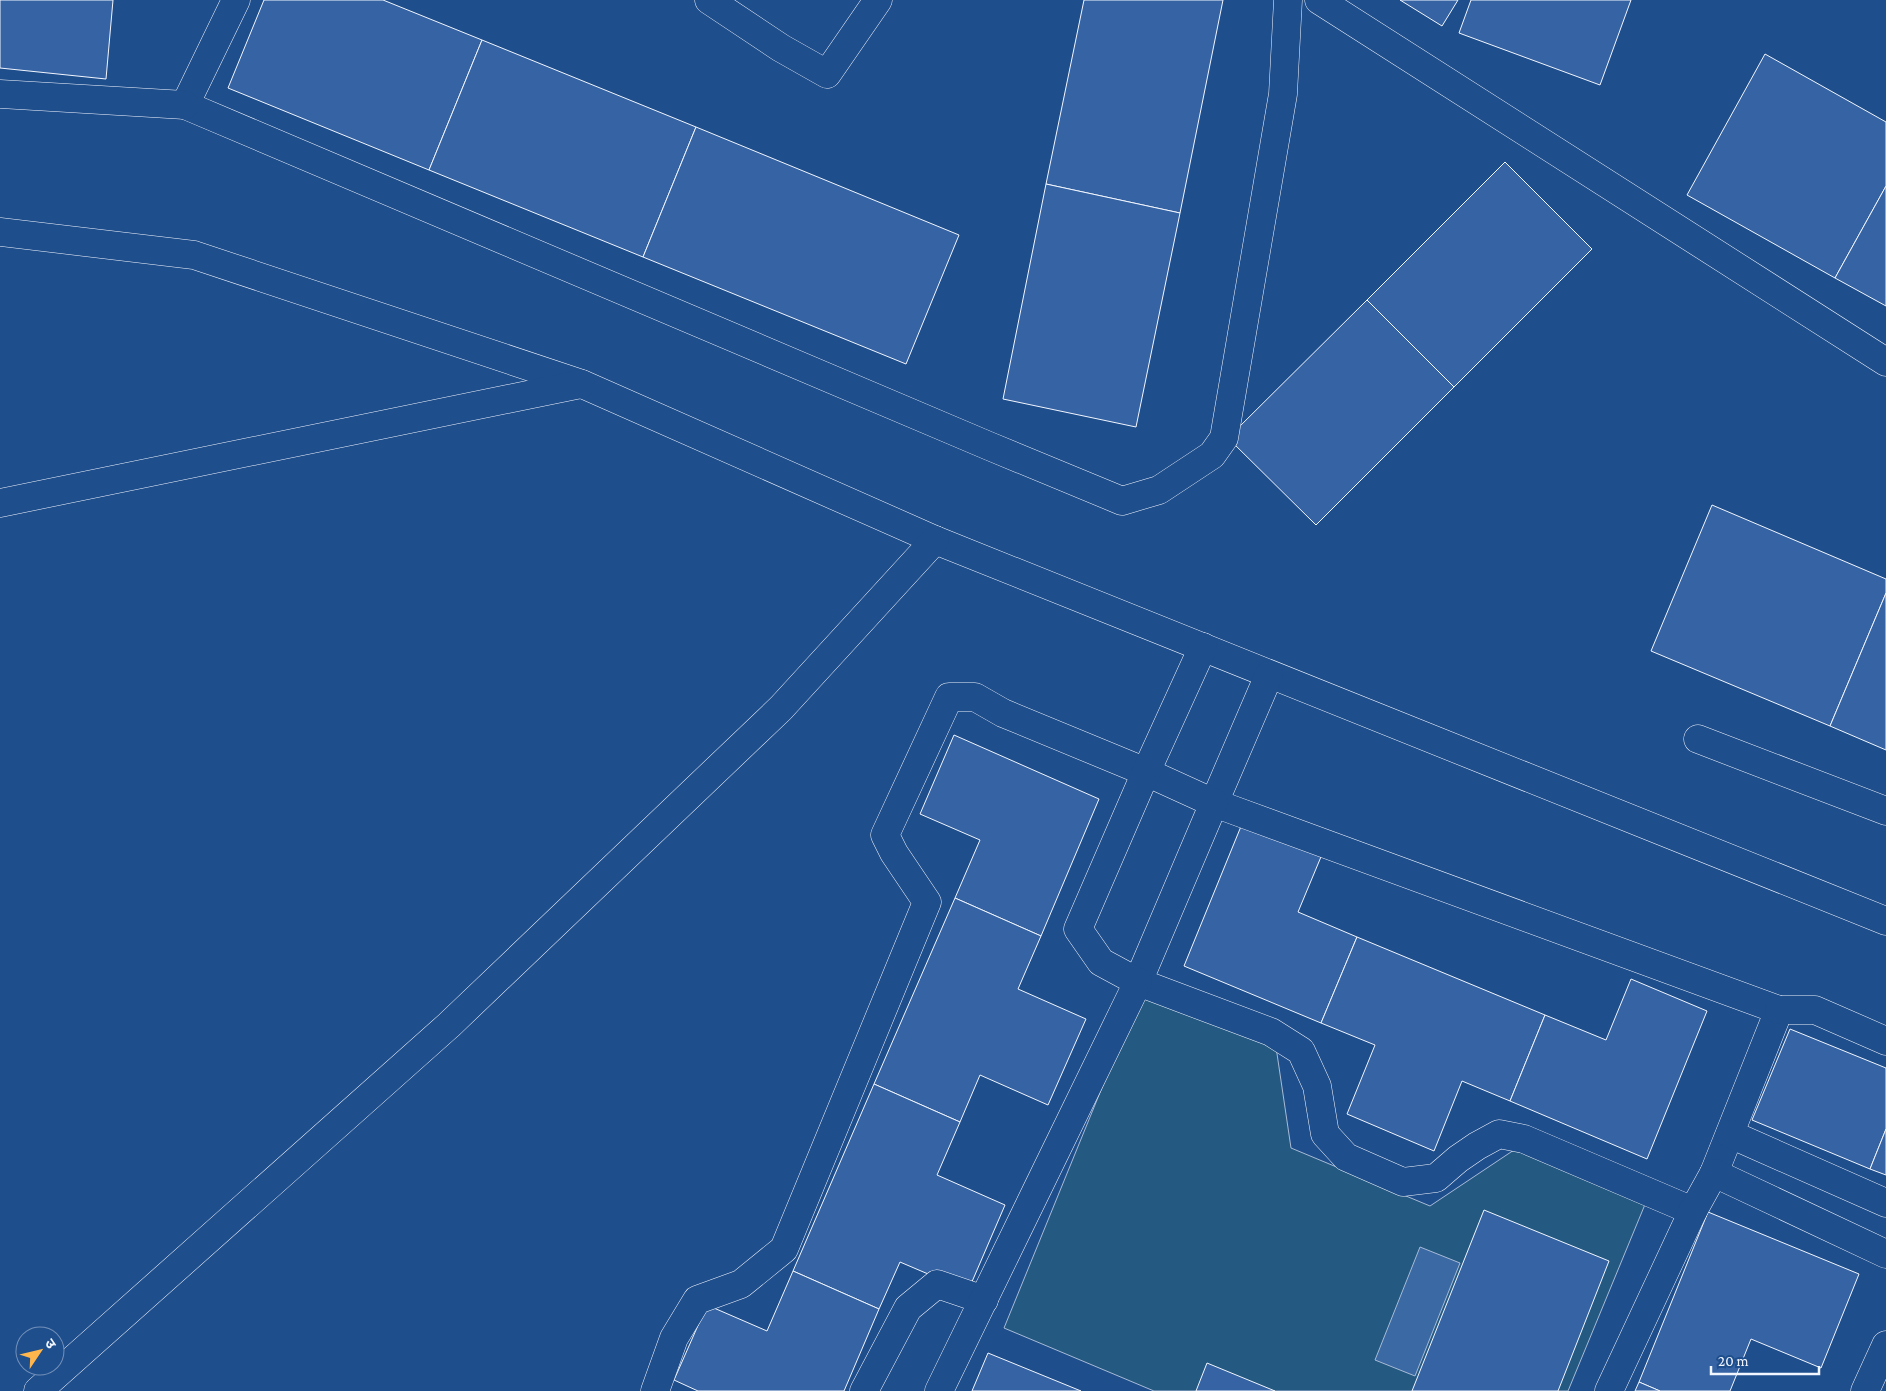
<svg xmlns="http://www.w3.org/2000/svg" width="1886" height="1391" viewBox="0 0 1886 1391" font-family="'Crimson Pro','Noto Sans Devanagari',serif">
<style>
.green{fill:#245a82;stroke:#a8bbd7}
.water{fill:#3b69a3;stroke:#a8bbd7}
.building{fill:#3563a3;stroke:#f2f6ff}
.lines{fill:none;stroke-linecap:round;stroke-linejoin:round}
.minor-casing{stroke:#f2f6ff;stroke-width:29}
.minor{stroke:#1f4e8c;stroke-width:28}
</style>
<rect width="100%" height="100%" fill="#1f4e8c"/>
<!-- green -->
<polygon class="green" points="1141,992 1276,1047 1291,1148 1430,1206 1517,1148 1646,1202 1568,1391 1154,1391 1004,1328"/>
<!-- water -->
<polygon class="water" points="1420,1247 1460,1263 1415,1376 1375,1360"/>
<!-- building -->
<g class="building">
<polygon points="0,0 113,0 106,79 0,68"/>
<polygon points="264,0 383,0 482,40 429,170 228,88"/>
<polygon points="1084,0 1223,0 1180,213 1046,184"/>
<polygon points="1400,0 1458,0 1442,26"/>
<polygon points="1471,0 1631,0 1600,85 1459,33"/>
<polygon points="482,40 696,127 643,257 429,170"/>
<polygon points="1765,54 1886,122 1886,186 1835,278 1687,195"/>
<polygon points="696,127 959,235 906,364 643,257"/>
<polygon points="1505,162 1592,249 1454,387 1367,300"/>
<polygon points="1046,184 1180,213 1136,427 1003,399"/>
<polygon points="1886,186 1886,306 1835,278"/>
<polygon points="1367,300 1454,387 1316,525 1228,438"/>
<polygon points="1712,505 1886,579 1886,593 1830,726 1651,651"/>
<polygon points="1886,593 1886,750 1830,726"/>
<polygon points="954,735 1099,799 1041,936 955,898 980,840 920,814"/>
<polygon points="1244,819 1323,852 1298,912 1357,937 1321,1023 1184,966"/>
<polygon points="955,898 1041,936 1018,989 1086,1019 1048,1105 980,1075 960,1122 874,1084"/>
<polygon points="1357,937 1545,1015 1510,1101 1462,1081 1434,1151 1347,1114 1375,1045 1321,1023"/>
<polygon points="1631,979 1707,1011 1647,1159 1510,1101 1545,1015 1606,1040"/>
<polygon points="1790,1029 1886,1068 1886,1129 1870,1169 1752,1120"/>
<polygon points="874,1084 960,1122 937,1175 1005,1205 968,1291 900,1262 879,1309 793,1271"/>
<polygon points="1886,1129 1886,1175 1870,1169"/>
<polygon points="1484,1210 1609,1261 1558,1391 1412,1391"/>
<polygon points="1708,1212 1859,1274 1821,1368 1751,1339 1730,1391 1660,1391 1639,1382"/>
<polygon points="793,1271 879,1309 844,1391 698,1391 674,1380 707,1305 767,1331"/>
<polygon points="988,1353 1081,1391 972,1391"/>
<polygon points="1207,1363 1275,1391 1196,1391"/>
<polygon points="1639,1382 1660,1391 1635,1391"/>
</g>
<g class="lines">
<defs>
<g id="minor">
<polyline points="236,0 185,105 989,446 1122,501 1159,490 1212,455 1224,438 1283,94 1288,0"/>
<polyline points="709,0 781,48 827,74 878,0"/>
<polyline points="1319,0 1886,362"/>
<polyline points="0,94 185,105"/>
<polyline points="0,232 194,255 582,384 935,540 1886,921"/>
<polyline points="0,503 581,384"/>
<polyline points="1269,675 1214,803 1779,1010 1714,1173"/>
<polyline points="1698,739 1886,811"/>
<polyline points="1779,1010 1815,1010 1886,1041"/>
<polyline points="1730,1134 1886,1203"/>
<polyline points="38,1391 449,1025 781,708 935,540"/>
<polyline points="655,1391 674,1338 697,1300 741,1284 784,1249 927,902 894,853 885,835 949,697 975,697 1003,713 1146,772 1214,803 1138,982 1271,1032 1301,1051 1317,1086 1325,1134 1346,1157 1403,1182 1436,1178 1458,1159 1477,1146 1499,1134 1524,1139 1693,1211"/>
<polyline points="864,1391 908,1308 937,1284 984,1300"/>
<polyline points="939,1391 1138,982 1101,962 1078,929 1146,772 1203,647"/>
<polyline points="1609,1391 1693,1211 1714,1173 1886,1254"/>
<polyline points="1865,1391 1886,1345"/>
</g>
</defs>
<!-- minor casing -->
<use href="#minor" class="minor-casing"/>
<!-- minor -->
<use href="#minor" class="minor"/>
</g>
<!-- north arrow -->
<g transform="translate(40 1351) rotate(55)"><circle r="24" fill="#1f4e8c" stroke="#7391ba"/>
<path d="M0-4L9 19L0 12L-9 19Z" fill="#ffb74d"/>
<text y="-8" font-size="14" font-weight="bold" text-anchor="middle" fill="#f2f6ff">उ</text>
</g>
<!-- scale -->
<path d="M1711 1366v8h108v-8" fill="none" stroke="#f2f6ff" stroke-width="2.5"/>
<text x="1718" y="1366" font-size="15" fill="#f2f6ff" stroke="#1f4e8c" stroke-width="4" paint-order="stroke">20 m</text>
</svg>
